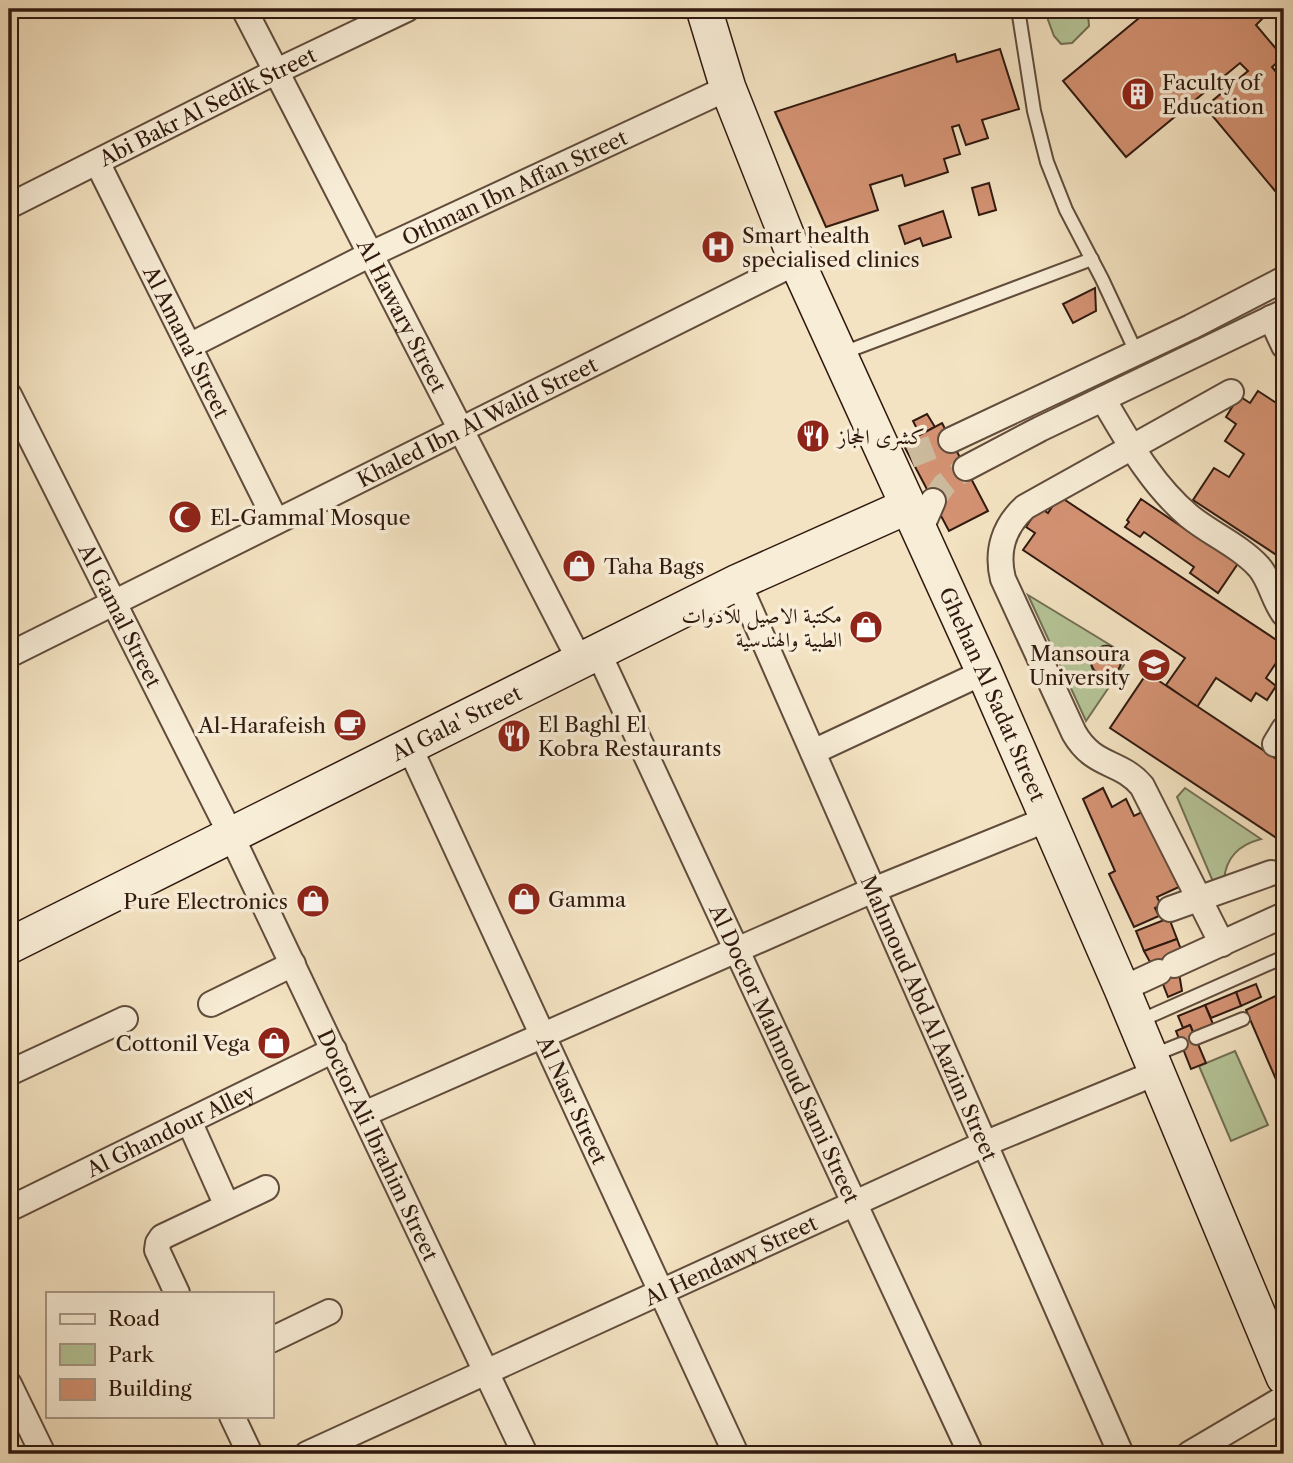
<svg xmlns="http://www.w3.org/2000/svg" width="1293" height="1463" viewBox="0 0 1293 1463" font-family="'Libre Caslon Text',Amiri,serif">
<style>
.green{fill:#b5c598;stroke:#726f54;stroke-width:2;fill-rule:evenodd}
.building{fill:#d49273;stroke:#30190f;stroke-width:2}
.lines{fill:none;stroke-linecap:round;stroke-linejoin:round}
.street-tunnel{stroke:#cdbb9e;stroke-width:24;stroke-dasharray:24 12;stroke-linecap:butt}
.lane-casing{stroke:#614c3c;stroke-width:16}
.street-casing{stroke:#614c3c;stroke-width:28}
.secondary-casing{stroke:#30190f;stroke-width:38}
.lane{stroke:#f8edd7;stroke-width:12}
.street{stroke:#f8edd7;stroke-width:24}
.secondary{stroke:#f8edd7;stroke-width:35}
.labels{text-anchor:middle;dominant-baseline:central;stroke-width:7;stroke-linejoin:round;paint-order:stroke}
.poi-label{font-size:21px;fill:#30190f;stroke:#f8edd7;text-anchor:start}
.street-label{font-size:21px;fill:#30190f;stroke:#f8edd7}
</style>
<rect width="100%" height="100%" fill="#f4e3c2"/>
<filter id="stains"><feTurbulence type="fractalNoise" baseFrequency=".00286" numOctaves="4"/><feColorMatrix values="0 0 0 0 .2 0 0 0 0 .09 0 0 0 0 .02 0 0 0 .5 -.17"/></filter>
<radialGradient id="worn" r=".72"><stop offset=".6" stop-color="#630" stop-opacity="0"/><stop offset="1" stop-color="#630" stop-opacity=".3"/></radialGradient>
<!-- green -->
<g class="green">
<polygon points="1044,9 1083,9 1088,14 1089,26 1072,43 1061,44 1054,36"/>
<polygon points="1166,351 1169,358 1061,408 1059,406 1060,401"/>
<path d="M1028,595L1125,654L1124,665L1086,721ZM1109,645C1141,662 1102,691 1092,668C1087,654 1097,647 1109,645Z"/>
<path d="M1185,788L1261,839C1239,845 1226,857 1224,880L1214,884L1177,797Z"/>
<polygon points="1235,1051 1268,1125 1231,1141 1199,1066"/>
</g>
<!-- building -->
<g class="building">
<polygon points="1150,9 1253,9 1262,19 1256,25 1283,57 1272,67 1281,78 1284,75 1284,196 1281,198 1205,107 1248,71 1240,63 1126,157 1063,81"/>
<polygon points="1000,49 1019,109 982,120 988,138 966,145 959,125 952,127 960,154 944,159 948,172 905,186 902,175 870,185 878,210 826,227 775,112 955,54 957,62"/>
<polygon points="989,183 996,210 979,215 972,188"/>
<polygon points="943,211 951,237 923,246 920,238 905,244 899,226"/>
<polygon points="1095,288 1096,311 1073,323 1063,304"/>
<polygon points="1258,391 1284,408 1284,553 1281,558 1193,500 1214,468 1229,477 1244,454 1225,441 1236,424 1226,417 1239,396 1250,403"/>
<polygon points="927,414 935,427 920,435 913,421"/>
<polygon points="942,423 988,511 949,531 903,444"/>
<polygon points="1059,496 1284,645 1284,651 1266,678 1276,686 1267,700 1256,693 1251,701 1216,678 1197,707 1166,685 1185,658 1023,550 1035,533 1026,527 1039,507 1048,513"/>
<polygon points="1141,499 1210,546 1211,543 1239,562 1218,593 1190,573 1194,567 1144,532 1140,537 1125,527 1129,522 1127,520"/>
<circle cx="1106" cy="661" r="15"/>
<polygon points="1147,673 1284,764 1284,843 1110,728"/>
<polygon points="1103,788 1112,807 1126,799 1134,816 1142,812 1179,887 1157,897 1161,905 1155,908 1159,916 1134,927 1109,874 1115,871 1083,799"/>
<polygon points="1169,918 1177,939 1144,951 1136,931"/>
<polygon points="1177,939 1182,952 1179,973 1182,991 1168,997 1155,964 1150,962 1144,951"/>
<polygon points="1256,984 1261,997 1241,1006 1236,992"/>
<polygon points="1236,992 1241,1006 1211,1018 1205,1005"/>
<polygon points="1284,992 1284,1098 1246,1010"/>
<polygon points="1205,1005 1213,1024 1193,1032 1190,1025 1183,1028 1178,1016"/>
<polygon points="1190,1025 1206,1063 1191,1069 1176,1031"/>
</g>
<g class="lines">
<!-- street-tunnel -->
<g class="street-tunnel">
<polyline points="910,456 951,440"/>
<polyline points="933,501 944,485 966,468"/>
</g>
<defs>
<g id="lane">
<polyline points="1018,9 1034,111 1047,162 1066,210 1102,279 1136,352"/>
<polyline points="840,354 1092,259"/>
<polyline points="1137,1022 1284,957"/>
<polyline points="1196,1038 1243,1019"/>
<polyline points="1151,1056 1181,1044"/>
</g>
<g id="street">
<path id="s1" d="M244,9L580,661"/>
<path id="s2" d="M97,162L276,521"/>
<path id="s3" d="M9,206L277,71L407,9"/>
<polyline points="1271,318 1284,346"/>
<path id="s4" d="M189,346L371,254L728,88"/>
<path id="s5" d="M9,395L231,835L525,1454"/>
<path d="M1103,399C1128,441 1151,484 1189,516C1211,534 1240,546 1259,567C1271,581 1273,600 1284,614"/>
<polyline points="951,440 1191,327 1284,279"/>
<polyline points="966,468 1040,429 1284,312"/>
<polyline points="920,531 933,501"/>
<path id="s6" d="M738,582L1121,1454"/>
<path id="s7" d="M598,652L971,1454"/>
<path id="s8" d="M9,655L797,262"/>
<polyline points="1275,744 1284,729"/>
<path id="s9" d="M409,746L736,1454"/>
<polyline points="813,752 984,672"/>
<polyline points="1170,909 1271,873"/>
<path d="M1222,944L1142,786C1120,760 1094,768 1074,733L1003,579C996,551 1004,526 1025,507L1231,392"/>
<polyline points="1174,965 1284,915"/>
<polyline points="1122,989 1159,972"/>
<polyline points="211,1004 293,964"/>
<polyline points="9,1073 125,1019"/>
<polyline points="364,1114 873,890 1048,819"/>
<polyline points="189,1121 227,1206"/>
<path id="s10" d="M9,1209L334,1050"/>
<polyline points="177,1293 157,1250 158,1243 162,1237 266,1188"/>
<polyline points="271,1340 329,1312"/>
<polyline points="9,1384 43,1454"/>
<polyline points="232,1416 250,1454"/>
<path id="s11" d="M307,1454L984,1144L1158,1072"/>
<polyline points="1189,1454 1284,1398"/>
</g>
<g id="secondary">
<path id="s12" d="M704,9L728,88L797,262L984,672L1122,989L1284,1377"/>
<path id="s13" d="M9,946L738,582L908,506"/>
</g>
</defs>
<!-- lane casing -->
<use href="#lane" class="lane-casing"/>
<!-- street casing -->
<use href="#street" class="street-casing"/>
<!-- secondary casing -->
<use href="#secondary" class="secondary-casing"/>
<!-- lane -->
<use href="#lane" class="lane"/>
<!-- street -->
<use href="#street" class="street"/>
<!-- secondary -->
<use href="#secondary" class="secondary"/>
</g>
<!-- icons -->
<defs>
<symbol id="building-disc" viewBox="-11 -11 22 22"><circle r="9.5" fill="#8f2418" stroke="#f8edd7"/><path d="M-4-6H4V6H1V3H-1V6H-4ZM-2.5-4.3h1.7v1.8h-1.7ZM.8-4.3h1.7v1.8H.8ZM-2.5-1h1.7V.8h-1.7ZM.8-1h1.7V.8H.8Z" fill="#fff"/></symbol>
<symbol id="hospital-disc" viewBox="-11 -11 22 22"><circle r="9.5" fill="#8f2418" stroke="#f8edd7"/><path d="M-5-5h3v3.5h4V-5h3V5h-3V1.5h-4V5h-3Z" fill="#fff"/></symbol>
<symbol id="restaurant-disc" viewBox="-11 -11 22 22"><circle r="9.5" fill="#8f2418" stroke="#f8edd7"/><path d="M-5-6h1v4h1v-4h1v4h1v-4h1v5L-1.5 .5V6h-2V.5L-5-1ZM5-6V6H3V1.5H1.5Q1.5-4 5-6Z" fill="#fff"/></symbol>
<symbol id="mosque-disc" viewBox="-11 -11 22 22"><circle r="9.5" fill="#8f2418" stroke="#f8edd7"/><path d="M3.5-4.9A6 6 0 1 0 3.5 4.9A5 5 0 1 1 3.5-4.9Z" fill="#fff"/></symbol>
<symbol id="shop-disc" viewBox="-11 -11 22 22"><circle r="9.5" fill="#8f2418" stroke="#f8edd7"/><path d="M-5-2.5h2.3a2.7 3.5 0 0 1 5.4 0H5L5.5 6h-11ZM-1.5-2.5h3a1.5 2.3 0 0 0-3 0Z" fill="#fff"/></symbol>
<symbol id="university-disc" viewBox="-11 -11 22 22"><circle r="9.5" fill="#8f2418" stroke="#f8edd7"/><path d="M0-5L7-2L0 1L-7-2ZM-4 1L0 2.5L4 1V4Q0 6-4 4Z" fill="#fff"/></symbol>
<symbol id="cafe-disc" viewBox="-11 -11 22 22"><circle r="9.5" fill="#8f2418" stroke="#f8edd7"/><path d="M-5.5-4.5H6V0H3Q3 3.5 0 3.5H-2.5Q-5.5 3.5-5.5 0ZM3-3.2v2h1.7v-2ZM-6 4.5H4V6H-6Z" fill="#fff"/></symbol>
</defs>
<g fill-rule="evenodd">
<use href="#building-disc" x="1119" y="75" width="38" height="38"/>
<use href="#hospital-disc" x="699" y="228" width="38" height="38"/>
<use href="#restaurant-disc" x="794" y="417" width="38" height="38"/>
<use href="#mosque-disc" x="166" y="498" width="38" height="38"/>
<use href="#shop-disc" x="560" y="547" width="38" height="38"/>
<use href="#shop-disc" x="847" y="608" width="38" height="38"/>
<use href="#university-disc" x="1135" y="646" width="38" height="38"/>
<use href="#cafe-disc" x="331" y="706" width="38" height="38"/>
<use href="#restaurant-disc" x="495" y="717" width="38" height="38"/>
<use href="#shop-disc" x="505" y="880" width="38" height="38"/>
<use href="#shop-disc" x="294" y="882" width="38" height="38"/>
<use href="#shop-disc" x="255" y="1024" width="38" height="38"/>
</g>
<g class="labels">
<!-- poi labels -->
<g class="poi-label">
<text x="1162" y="82">Faculty of<tspan x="1162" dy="24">Education</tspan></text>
<text x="742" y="235">Smart health<tspan x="742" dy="24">specialised clinics</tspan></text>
<text x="838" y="436">كشرى الحجاز</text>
<text x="210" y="517">El-Gammal Mosque</text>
<text x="604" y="566">Taha Bags</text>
<text x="842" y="615" text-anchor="end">مكتبة الاصيل للادوات<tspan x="842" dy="24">الطبية والهندسية</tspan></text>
<text x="1130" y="653" text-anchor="end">Mansoura<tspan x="1130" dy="24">University</tspan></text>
<text x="538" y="724">El Baghl El<tspan x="538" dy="24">Kobra Restaurants</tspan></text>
<text x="326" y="725" text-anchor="end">Al-Harafeish</text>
<text x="548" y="899">Gamma</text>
<text x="288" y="901" text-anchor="end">Pure Electronics</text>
<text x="250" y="1043" text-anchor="end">Cottonil Vega</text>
</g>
<!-- street labels -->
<g class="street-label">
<text stroke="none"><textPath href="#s3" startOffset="222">Abi Bakr Al Sedik Street</textPath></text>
<text stroke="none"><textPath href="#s4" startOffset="362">Othman Ibn Affan Street</textPath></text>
<text stroke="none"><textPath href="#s1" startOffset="345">Al Hawary Street</textPath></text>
<text stroke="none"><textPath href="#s2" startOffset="201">Al Amana' Street</textPath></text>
<text stroke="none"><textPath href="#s8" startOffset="523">Khaled Ibn Al Walid Street</textPath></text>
<text stroke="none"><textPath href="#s5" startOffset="247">Al Gamal Street</textPath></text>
<text stroke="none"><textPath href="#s12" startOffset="744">Ghehan Al Sadat Street</textPath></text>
<text stroke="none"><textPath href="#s13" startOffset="500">Al Gala' Street</textPath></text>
<text stroke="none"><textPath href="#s6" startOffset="476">Mahmoud Abd Al Aazim Street</textPath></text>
<text stroke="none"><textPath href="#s7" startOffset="443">Al Doctor Mahmoud Sami Street</textPath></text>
<text stroke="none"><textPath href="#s9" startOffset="390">Al Nasr Street</textPath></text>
<text stroke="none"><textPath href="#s10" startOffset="180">Al Ghandour Alley</textPath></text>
<text stroke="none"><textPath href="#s5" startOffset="836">Doctor Ali Ibrahim Street</textPath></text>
<text stroke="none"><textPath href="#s11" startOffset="466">Al Hendawy Street</textPath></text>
</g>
</g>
<!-- margin -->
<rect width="1293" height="1463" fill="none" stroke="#f4e3c2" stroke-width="35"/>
<rect x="10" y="10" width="1272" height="1442" fill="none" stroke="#30190f" stroke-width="3.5"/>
<rect x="18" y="18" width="1258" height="1428" fill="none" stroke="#30190f" stroke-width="2"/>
<!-- legend -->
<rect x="46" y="1292" width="228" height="126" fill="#f8edd7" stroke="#a89887" stroke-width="2"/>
<rect x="60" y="1314" width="35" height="10" fill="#f8edd7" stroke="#a89887" stroke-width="2"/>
<text x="108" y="1326" font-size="21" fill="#30190f">Road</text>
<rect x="60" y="1344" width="35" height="21" fill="#b5c598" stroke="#a89887" stroke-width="2"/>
<text x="108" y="1362" font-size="21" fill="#30190f">Park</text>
<rect x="60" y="1379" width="35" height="21" fill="#d49273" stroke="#a89887" stroke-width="2"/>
<text x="108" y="1396" font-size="21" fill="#30190f">Building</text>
<rect width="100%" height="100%" filter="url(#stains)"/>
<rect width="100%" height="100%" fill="url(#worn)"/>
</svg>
